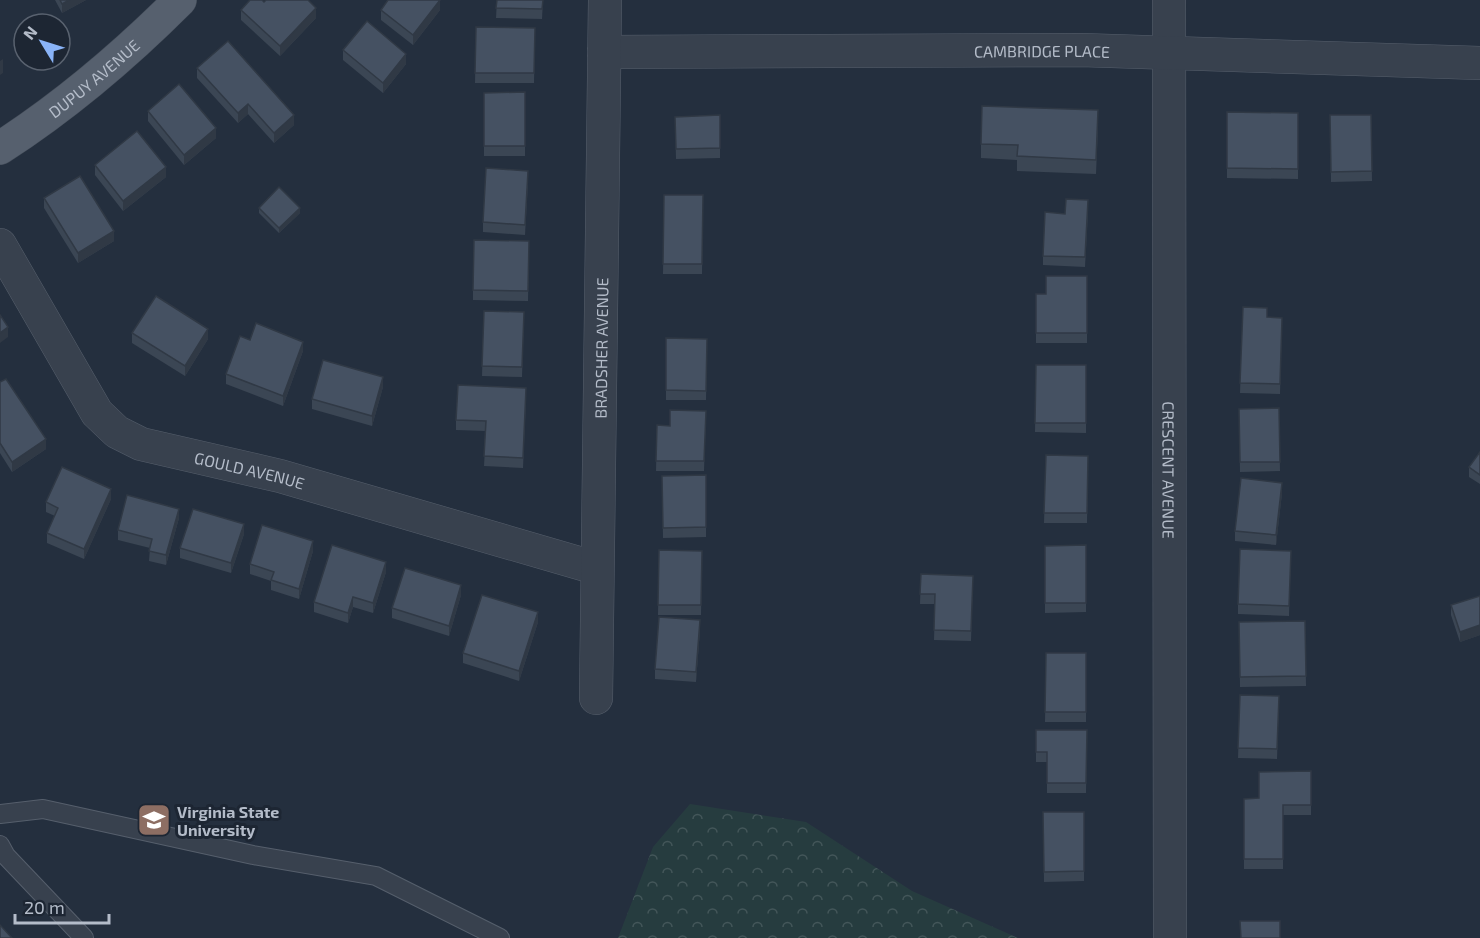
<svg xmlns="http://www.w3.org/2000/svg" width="1480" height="938" viewBox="0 0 1480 938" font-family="'Exo 2',sans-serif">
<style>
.forest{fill:url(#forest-crowns)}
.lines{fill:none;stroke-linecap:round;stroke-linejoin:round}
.service-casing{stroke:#565f6c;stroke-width:20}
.minor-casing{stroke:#565f6c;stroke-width:34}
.primary-casing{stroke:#414a57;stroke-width:34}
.service{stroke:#38414e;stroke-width:18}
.minor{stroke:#38414e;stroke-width:33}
.primary{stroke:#56606e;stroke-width:33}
.wall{fill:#3b4654}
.shaded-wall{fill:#303945}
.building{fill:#455162;stroke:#303945;stroke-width:1.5}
.labels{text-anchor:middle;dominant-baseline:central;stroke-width:6;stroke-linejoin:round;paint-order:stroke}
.street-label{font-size:16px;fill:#b4bcc9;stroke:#1d2633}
.poi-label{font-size:16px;font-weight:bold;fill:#b4bcc9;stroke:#1d2633;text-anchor:start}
</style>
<defs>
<pattern id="forest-crowns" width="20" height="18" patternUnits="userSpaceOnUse" patternTransform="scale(1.5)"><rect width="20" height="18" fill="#263c3f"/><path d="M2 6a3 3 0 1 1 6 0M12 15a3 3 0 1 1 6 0" fill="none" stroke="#435659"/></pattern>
</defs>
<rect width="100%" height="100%" fill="#242f3e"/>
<!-- forest -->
<polygon class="forest" points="690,804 806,822 912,891 1018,938 618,938 653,847"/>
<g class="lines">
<defs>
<g id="service">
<polyline points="0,814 43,809 253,855 376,876 500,938"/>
<polyline points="0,845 6,856 84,938"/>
</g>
<g id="minor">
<path id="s1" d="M1169,0L1170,938"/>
<path id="s2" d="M604,52L1081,50L1480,63"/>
<path id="s3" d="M0,245L97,413L117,432L141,444L280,476L596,568"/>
<path id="s4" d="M596,698L605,0"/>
</g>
<g id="primary">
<path id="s5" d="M0,148C65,106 125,55 180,0"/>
</g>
</defs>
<!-- service casing -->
<use href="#service" class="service-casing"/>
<!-- minor casing -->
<use href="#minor" class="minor-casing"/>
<!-- primary casing -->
<use href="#primary" class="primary-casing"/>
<!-- service -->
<use href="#service" class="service"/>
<!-- minor -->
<use href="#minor" class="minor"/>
<!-- primary -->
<use href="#primary" class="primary"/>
</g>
<!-- wall -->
<g class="wall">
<polygon points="55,0 86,0 62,13"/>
<polygon points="497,0 543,0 542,19 496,18"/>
<polygon points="264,2 316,18 280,56 241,20 241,10"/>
<polygon points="381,10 440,10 413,45 381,20"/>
<polygon points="476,27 535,28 534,83 475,83"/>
<polygon points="343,50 406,64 383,93 343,60"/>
<polygon points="197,68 294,125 274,143 248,114 238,123 197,78"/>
<polygon points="525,92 525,156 484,156 484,93"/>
<polygon points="148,111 216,138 184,165 148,121"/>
<polygon points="1227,112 1298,113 1298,179 1227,178"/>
<polygon points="720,115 720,158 676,159 675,117"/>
<polygon points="1330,115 1371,115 1372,181 1331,182"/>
<polygon points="1098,125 1096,174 1017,171 1017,160 981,158 981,144"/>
<polygon points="95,165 166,177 123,211 95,175"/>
<polygon points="528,181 525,235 483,232 483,222"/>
<polygon points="664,195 703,195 702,274 663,274"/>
<polygon points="44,198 114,241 78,263 44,208"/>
<polygon points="259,208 300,213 279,233 259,213"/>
<polygon points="1088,210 1085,267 1043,265 1043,256 1065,214"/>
<polygon points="529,241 528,301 473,300 473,290"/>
<polygon points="1087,276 1087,343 1036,343 1036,294 1046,294"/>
<polygon points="1243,307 1267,317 1282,318 1280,394 1240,393"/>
<polygon points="484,311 524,312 522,377 482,376"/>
<polygon points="132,333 208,339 185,376 132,343"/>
<polygon points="666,338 707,339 706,400 666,400"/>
<polygon points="250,340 303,351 283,406 226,384 226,374"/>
<polygon points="1036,365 1086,365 1086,433 1035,432"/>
<polygon points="0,382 46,449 12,472 0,453"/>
<polygon points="383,387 372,426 312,409 312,399"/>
<polygon points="526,398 523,468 484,466 486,431 456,430 456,420"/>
<polygon points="1279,408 1280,471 1240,472 1239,409"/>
<polygon points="706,411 704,471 656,471 657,425 670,426"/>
<polygon points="1480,452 1480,484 1469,477 1469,467"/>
<polygon points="1046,455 1088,456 1087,523 1044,523"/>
<polygon points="706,475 706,537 663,538 662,476"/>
<polygon points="1282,493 1276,545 1235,541 1235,531"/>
<polygon points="111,499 84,559 47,543 47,533 55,516 46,512 46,502"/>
<polygon points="179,518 166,565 149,561 150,548 118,540 118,530"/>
<polygon points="244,534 231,573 180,558 180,548"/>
<polygon points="1086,545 1086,612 1045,613 1045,546"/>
<polygon points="659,550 702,551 701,615 658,615"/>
<polygon points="313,551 299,599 271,590 271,581 250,574 250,564"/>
<polygon points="1291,551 1289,616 1238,614 1238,604"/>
<polygon points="386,572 373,613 353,607 348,623 314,612 314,602"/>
<polygon points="921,574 973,576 971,641 934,640 935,604 920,604"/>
<polygon points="461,595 449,636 392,618 392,608"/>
<polygon points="1480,596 1480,635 1460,642 1451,615 1451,605"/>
<polygon points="1305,621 1306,686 1240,687 1239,622"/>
<polygon points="538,622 519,681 463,663 463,653"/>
<polygon points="700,630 696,682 655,679 655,669"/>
<polygon points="1046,653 1086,653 1086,722 1045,722"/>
<polygon points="1240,695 1279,696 1277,759 1238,758"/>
<polygon points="1036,730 1087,730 1086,793 1047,793 1047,762 1036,762"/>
<polygon points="1311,771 1311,815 1283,815 1283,869 1244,869 1244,799 1259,798"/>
<polygon points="1043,812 1084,812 1084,881 1044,882"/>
</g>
<!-- shaded-wall -->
<g class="shaded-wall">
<polygon points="69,0 86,0 62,13 62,4"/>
<polygon points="440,0 440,10 413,45 413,35"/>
<polygon points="316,8 316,18 280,56 280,46"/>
<polygon points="406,54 406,64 383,93 383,83"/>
<polygon points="3,59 3,73 0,75 0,61"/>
<polygon points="248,104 248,114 238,123 238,113"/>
<polygon points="294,115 294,125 274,143 274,133"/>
<polygon points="216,128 216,138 184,165 184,155"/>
<polygon points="166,167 166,177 123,211 123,201"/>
<polygon points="300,208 300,213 279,233 279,228"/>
<polygon points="114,231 114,241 78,263 78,253"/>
<polygon points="8,327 8,337 0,343 0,333"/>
<polygon points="208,329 208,339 185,376 185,366"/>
<polygon points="303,342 303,351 283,406 283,396"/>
<polygon points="383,377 383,387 372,426 372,416"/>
<polygon points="46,439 46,449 12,472 12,462"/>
<polygon points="1282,483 1282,493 1276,545 1276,535"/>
<polygon points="111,489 111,499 84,559 84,549"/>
<polygon points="179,509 179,518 166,565 166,555"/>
<polygon points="244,524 244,534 231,573 231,563"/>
<polygon points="313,541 313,551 299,599 299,589"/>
<polygon points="386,562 386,572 373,613 373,603"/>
<polygon points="461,585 461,595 449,636 449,626"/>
<polygon points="353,597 353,607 348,623 348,613"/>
<polygon points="538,612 538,622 519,681 519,671"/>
<polygon points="700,620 700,630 696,682 696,672"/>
<polygon points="1480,625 1480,635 1460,642 1460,632"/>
</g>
<!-- building -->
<g class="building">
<polygon points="60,0 69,0 62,4"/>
<polygon points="250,0 262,0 264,2 266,0 308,0 316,8 280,46 241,10"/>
<polygon points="388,0 440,0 413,35 381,10"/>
<polygon points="497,0 543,0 542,9 496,8"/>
<polygon points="367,21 406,54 383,83 343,50"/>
<polygon points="476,27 535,28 534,73 475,73"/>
<polygon points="228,41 294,115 274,133 248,104 238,113 197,68"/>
<polygon points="179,84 216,128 184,155 148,111"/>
<polygon points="525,92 525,146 484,146 484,93"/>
<polygon points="982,106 1098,110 1096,160 1017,156 1018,145 981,144"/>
<polygon points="1227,112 1298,113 1298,169 1227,168"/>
<polygon points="720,115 720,148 676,149 675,117"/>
<polygon points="1330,115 1371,115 1372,171 1331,172"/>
<polygon points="137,131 166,167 123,201 95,165"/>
<polygon points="486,168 528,171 525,225 483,222"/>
<polygon points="80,176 114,231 78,253 44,198"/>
<polygon points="279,187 300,208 279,228 259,208"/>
<polygon points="664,195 703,195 702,264 663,264"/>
<polygon points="1066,199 1088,200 1085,257 1043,256 1045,212 1065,214"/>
<polygon points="474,240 529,241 528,291 473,290"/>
<polygon points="1046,276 1087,276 1087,333 1036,333 1036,294 1046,294"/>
<polygon points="156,296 208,329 185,366 132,333"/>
<polygon points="1243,307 1267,308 1267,317 1282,318 1280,384 1240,383"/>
<polygon points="484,311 524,312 522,367 482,366"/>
<polygon points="0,315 8,327 0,333"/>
<polygon points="256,323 303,342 283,396 226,374 240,336 250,340"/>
<polygon points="666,338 707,339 706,391 666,390"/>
<polygon points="323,360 383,377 372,416 312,399"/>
<polygon points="1036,365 1086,365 1086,423 1035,423"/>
<polygon points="6,379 46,439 12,462 0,443 0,382"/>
<polygon points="458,385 526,388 523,458 484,456 486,421 456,420"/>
<polygon points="1279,408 1280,462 1240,462 1239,409"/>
<polygon points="670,410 706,411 704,461 656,461 657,425 670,426"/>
<polygon points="1480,452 1480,475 1469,467"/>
<polygon points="1046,455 1088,456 1087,513 1044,513"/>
<polygon points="62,467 111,489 84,549 47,533 58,508 46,502"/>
<polygon points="706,475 706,527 663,528 662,476"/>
<polygon points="1241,478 1282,483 1276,535 1235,531"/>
<polygon points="127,495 179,509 166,555 149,551 152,539 118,530"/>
<polygon points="193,509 244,524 231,563 180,548"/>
<polygon points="262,525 313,541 299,589 271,580 274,572 250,564"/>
<polygon points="332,545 386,562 373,603 353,597 348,613 314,602"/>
<polygon points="1086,545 1086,603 1045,603 1045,546"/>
<polygon points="1240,549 1291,551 1289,606 1238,604"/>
<polygon points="659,550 702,551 701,605 658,605"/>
<polygon points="405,568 461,585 449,626 392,608"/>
<polygon points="921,574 973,576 971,631 934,630 935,594 920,594"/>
<polygon points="482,595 538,612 519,671 463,653"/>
<polygon points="1480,596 1480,625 1460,632 1451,605"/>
<polygon points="659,617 700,620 696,672 655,669"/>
<polygon points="1305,621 1306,676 1240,677 1239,622"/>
<polygon points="1046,653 1086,653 1086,712 1045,712"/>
<polygon points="1240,695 1279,696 1277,749 1238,748"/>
<polygon points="1036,730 1087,730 1086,783 1047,783 1047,752 1036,752"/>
<polygon points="1311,771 1311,805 1283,805 1283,859 1244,859 1244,799 1259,798 1259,772"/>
<polygon points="1043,812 1084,812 1084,871 1044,872"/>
<polygon points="1240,921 1280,921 1280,938 1241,938"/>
<polygon points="0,925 12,938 0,938"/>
</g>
<!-- icons -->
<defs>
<symbol id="university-square" viewBox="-11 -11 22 22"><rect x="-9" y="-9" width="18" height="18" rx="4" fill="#8d6e63" stroke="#1d2633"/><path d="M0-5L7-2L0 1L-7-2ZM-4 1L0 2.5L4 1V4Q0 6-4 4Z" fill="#fff"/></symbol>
</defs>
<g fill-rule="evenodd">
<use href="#university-square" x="135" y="801" width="38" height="38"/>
</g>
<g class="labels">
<!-- street labels -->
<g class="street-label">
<text stroke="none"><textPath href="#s2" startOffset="438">CAMBRIDGE PLACE</textPath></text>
<text stroke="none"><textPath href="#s5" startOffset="117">DUPUY AVENUE</textPath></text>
<text stroke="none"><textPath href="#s4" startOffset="350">BRADSHER AVENUE</textPath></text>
<text stroke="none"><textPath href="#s1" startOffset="470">CRESCENT AVENUE</textPath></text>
<text stroke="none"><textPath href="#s3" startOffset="360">GOULD AVENUE</textPath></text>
</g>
<!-- poi labels -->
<g class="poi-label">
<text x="177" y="811">Virginia State<tspan x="177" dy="18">University</tspan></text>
</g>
</g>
<!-- north arrow -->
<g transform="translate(42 42) rotate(308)"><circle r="28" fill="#1d2633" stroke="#59626f" stroke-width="1.5"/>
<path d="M0-4.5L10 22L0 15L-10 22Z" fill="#8ab4f8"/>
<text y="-9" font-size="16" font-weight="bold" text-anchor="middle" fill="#b4bcc9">N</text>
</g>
<!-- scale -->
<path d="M15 914v9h94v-9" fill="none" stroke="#b4bcc9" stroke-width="3"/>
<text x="24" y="914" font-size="18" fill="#b4bcc9" stroke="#1d2633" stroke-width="4.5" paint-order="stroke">20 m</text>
</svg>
